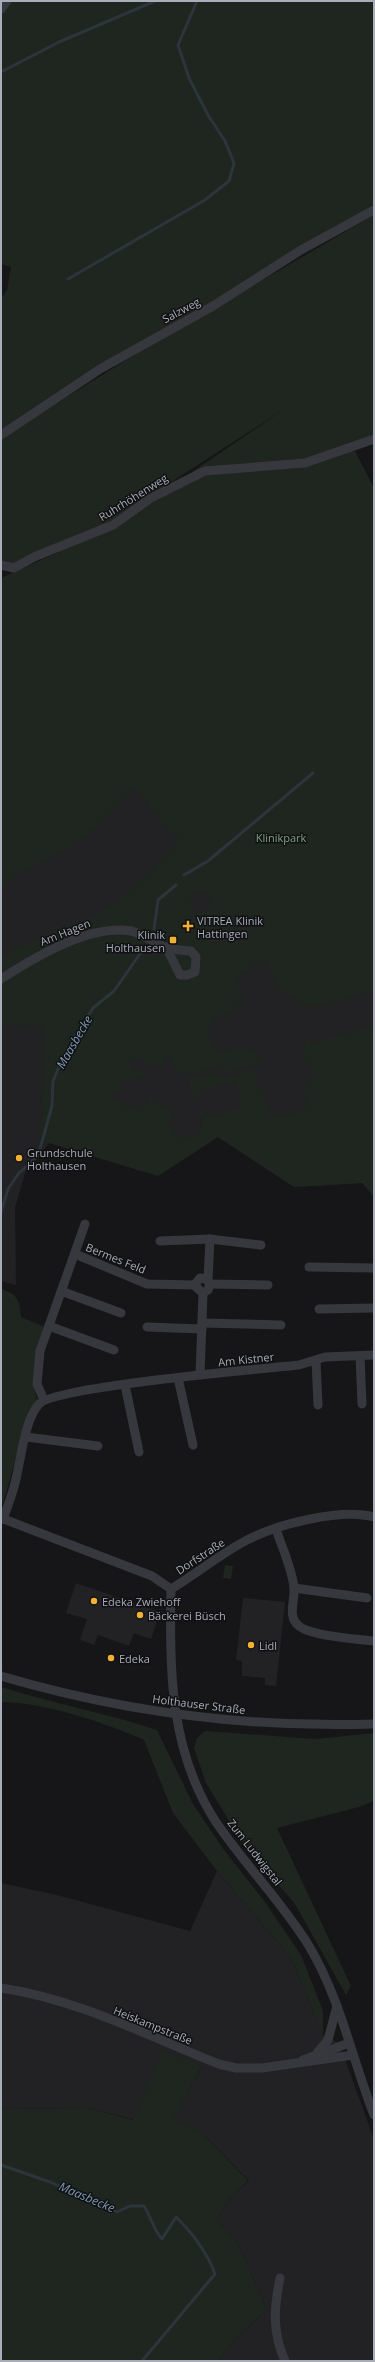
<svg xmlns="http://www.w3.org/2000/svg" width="375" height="2362" viewBox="0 0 375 2362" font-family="'Open Sans',sans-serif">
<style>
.built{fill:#222225}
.green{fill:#1e261f;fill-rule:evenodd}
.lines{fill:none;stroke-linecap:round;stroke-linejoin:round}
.stream{stroke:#2c353c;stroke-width:3}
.minor{stroke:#37383d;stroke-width:9}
.poi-dot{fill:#f2b134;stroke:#111113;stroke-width:1.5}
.labels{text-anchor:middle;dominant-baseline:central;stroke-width:3;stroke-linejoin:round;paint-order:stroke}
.street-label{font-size:11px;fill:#a8adb8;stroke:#111113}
.park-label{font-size:11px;fill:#7fa381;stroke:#111113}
.poi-label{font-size:11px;fill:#a8adb8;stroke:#111113;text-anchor:start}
.water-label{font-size:12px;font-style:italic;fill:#7f9bb3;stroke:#111113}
</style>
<rect width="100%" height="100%" fill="#161618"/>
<!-- built -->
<g class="built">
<polygon points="374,658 374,1138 362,1183 294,1187 218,1137 158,1176 49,1143 25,1173 15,1208 16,1285 1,1281 1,829"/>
<polygon points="76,1583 160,1612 151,1639 134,1633 129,1646 98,1635 94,1645 80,1640 87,1619 66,1613"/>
<polygon points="243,1598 285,1602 276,1686 265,1685 265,1678 242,1676 242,1661 236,1660"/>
<polygon points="217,1871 292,1959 323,2035 339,2043 374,2139 374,2361 218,2361 237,2337 267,2310 238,2244 216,2219 234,2194 249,2181 199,2130 172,2120 202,2067 164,2052 136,2120 88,2108 1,2109 1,1883 57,1895 190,1931"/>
</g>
<!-- green -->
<g class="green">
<polygon points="1,1 374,1 374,208 1,431 1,338 3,336 1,334 1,299 7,290 11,267 1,264 1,12 5,7"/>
<path d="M374,215V438L354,449L374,488V991L347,998L345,1002L340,1000L310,1008L277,989L269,964L265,961L254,964L250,971L239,974L237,977L245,1005L237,1001L233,1008L240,1011L213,1019V1023L208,1026L214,1051L219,1053L243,1047L267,1060L223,1073L215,1068L184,1075L174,1070L173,1066H168L172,1060L168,1057L164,1063L147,1067L141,1059H134L131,1065L134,1071L144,1072L141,1077L121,1083L120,1092L114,1094L111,1099L116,1102L123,1100L124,1105L128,1108L148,1103L150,1096L153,1095L155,1102L166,1109L177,1106L169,1121L173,1132L184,1139L196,1135L202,1124L199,1112H203L208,1117L240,1108L242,1104L236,1085L232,1082L201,1091L198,1096L192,1097L188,1079L214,1073L223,1078L261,1068L254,1079L257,1087L264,1091L270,1114L278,1112L279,1117L304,1110L307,1102L303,1086L307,1084L313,1072L311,1065L297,1057L302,1054V1049L309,1036L311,1043L351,1032L353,1029L356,1031L374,1026V1197L362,1183L294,1187L218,1137L158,1176L40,1140L45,1027L1,1024V957L20,945L98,914L125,895L154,868L180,838L165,829L135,787L99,825L65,851L17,874L1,890V578L104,532L286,408L100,528L18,565L1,564V438L136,354ZM200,891L206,893L211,901L207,911L200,913L192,909L190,905L192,895Z"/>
<path d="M1,1289C18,1294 20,1301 21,1317L45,1327L33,1384L37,1400C19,1434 14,1472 1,1508Z"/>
<polygon points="225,1565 233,1566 231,1579 223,1578"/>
<path d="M1,1687C52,1703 106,1713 157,1730L193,1804L224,1850L265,1902L301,1955L323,2011V2035L292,1959L217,1871L173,1813L144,1740C107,1723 42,1702 1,1702Z"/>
<polygon points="205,1731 316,1739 374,1733 374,1801 359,1807 277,1828 351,1986 346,1995 295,1904 242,1842 206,1783 194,1748 197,1738"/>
<polygon points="163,2050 202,2066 173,2120 199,2130 248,2181 234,2194 216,2219 238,2244 267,2310 237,2337 218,2361 1,2361 1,2109 88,2108 133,2120"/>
</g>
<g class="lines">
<!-- stream -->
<g class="stream">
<polyline points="3,71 59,42 155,1"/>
<polyline points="68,279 205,200 229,181 234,163 225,141 208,115 189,78 178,45 197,1"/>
<polyline points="184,875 208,861 313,773"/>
<polyline points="154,929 158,900 176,885"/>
<polyline points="1,1212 8,1189 19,1173 38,1156 52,1106 53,1081 64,1055 93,1008 114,991 144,948"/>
<path d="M1,2165L50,2182L117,2212L130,2206H144C151,2217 154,2231 162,2239L176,2217C192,2232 208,2254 215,2274L142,2361"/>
</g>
<!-- minor -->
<g class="minor">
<polyline points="1,9 7,1"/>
<polyline points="1,435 100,369 213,306 301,250 374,210"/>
<polyline points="1,565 14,568 34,557 113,525 151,498 205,471 305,463 374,439"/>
<path d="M1,979C35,957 90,924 131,931C144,934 154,944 167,948C174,950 183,950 191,951L196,957L195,972L187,975H180L166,947"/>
<polyline points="160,1241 210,1239 261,1245"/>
<polyline points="75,1254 147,1284 196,1285"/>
<polyline points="309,1267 374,1268"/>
<polyline points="208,1280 210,1239"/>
<polyline points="210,1284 268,1285"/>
<polyline points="61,1291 121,1313"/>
<polyline points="319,1309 374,1308"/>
<polyline points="202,1323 281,1325"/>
<polyline points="49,1326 114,1350"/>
<polyline points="147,1327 202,1329"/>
<polyline points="360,1356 362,1404"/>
<polyline points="316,1360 318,1405"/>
<polyline points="200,1375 203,1293 208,1290 210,1284 206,1279 200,1278 196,1283 196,1287 203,1293"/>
<polyline points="178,1378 193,1445"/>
<polyline points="125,1385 139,1452"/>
<polyline points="44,1400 37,1384 40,1351 85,1224"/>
<polyline points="26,1437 98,1446"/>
<polyline points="1,1518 152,1576 171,1589"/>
<path d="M3,1519C8,1506 13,1492 16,1479C21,1458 25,1419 39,1404C56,1386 262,1369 299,1365L325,1357L374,1355"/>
<path d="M276,1529C282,1548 292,1568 294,1588C295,1601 287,1617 299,1626C310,1636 357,1639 374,1641"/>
<polyline points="294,1588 367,1598"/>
<path d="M171,1589C169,1670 170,1752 216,1822C245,1865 282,1902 309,1946C340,1998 352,2058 374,2115"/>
<path d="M171,1589C196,1574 223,1552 249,1539C279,1524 341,1508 374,1517"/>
<path d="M1,1676C123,1712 247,1728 374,1724"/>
<path d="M1,1988C77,1999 148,2036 219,2064L236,2068H262L353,2055"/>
<polyline points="318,2052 328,2040 337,2006"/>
<polyline points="303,2060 349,2043"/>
<path d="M280,2278C274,2308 272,2332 285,2361"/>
</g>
</g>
<!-- markers -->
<g class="poi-dot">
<path d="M186 920h4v4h4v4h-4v4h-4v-4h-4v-4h4z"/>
<rect x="169" y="936" width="8" height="8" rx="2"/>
<circle cx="19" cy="1158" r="4"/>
<circle cx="94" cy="1601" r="4"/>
<circle cx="140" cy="1615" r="4"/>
<circle cx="251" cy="1645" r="4"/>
<circle cx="111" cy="1658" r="4"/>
</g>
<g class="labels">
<!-- street labels -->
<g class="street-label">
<text transform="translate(181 310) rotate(-28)">Salzweg</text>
<text transform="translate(133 497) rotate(-32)">Ruhrhöhenweg</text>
<text transform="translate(65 932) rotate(-22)">Am Hagen</text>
<text transform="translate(116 1258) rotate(22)">Bermes Feld</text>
<text transform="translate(246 1359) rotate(-6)">Am Kistner</text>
<text transform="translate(200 1556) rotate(-33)">Dorfstraße</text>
<text transform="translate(199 1704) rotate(7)">Holthauser Straße</text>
<text transform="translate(255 1852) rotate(52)">Zum Ludwigstal</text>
<text transform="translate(153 2025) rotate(22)">Heiskampstraße</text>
</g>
<!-- park labels -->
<g class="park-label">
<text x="281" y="837">Klinikpark</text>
</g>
<!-- poi labels -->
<g class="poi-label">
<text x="197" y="920">VITREA Klinik<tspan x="197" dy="13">Hattingen</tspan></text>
<text x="165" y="934" text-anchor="end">Klinik<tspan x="165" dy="13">Holthausen</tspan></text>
<text x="27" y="1152">Grundschule<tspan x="27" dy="13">Holthausen</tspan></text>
<text x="102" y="1601">Edeka Zwiehoff</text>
<text x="148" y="1615">Bäckerei Büsch</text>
<text x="259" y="1645">Lidl</text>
<text x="119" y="1658">Edeka</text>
</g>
<!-- water labels -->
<g class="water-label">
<text transform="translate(74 1042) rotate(-60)">Maasbecke</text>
<text transform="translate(87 2197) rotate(23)">Maasbecke</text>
</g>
</g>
<!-- border -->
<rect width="375" height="2362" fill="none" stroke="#a8adb8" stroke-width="4"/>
</svg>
